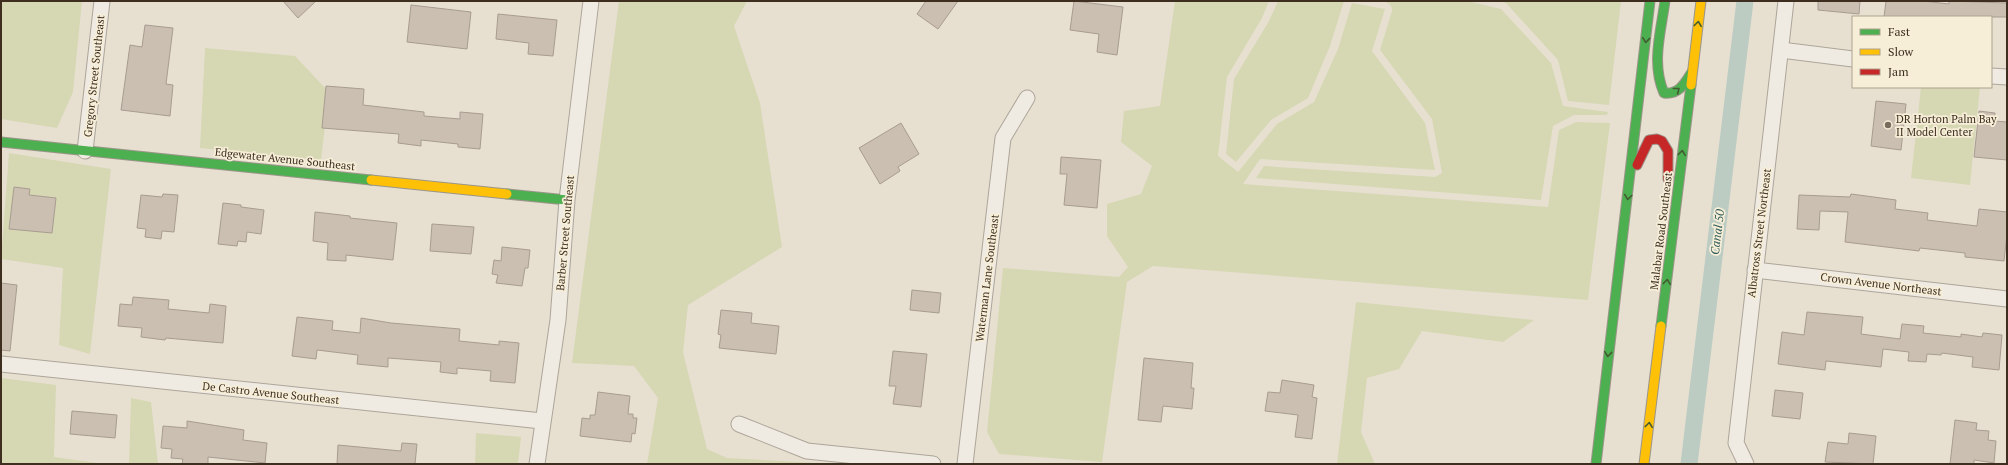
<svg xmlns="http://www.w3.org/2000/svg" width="2008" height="465" viewBox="0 0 2008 465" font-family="'PT Serif',serif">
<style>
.green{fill:#d6d7b3}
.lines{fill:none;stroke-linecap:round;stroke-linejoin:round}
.canal{stroke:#bcccc2;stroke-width:17}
.building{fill:#cbbfb2;stroke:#a89c90}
.street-casing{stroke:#ada599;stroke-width:17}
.fast-casing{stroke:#9c958a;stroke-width:11}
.slow-casing{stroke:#9c958a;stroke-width:11}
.jam-casing{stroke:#9c958a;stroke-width:11}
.street{stroke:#efebe3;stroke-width:15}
.fast{stroke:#4caf50;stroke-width:9}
.slow{stroke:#ffc107;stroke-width:9}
.jam{stroke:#c62828;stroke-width:9}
.oneway{stroke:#425b31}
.poi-dot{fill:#786c5e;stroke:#f7eed8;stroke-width:1.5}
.labels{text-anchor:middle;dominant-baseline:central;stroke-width:3.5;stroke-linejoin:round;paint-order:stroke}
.street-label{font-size:11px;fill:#3d2e20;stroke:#f7eed8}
.poi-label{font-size:11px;fill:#3d2e20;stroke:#f7eed8;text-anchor:start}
.water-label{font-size:12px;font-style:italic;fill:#2f5d5a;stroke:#f7eed8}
</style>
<rect width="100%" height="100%" fill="#e7e0d1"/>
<!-- green -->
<g class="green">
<polygon points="1,1 82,1 73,92 57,128 1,119"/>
<polygon points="619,1 747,1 734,26 760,103 782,247 688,305 683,352 707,449 727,458 835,464 647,464 658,398 634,366 572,363"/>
<polygon points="1175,1 1269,1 1262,18 1227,77 1218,156 1238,172 1277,124 1314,102 1338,49 1352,3 1385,9 1372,51 1425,123 1435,170 1260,159 1243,184 1548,207 1559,130 1576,122 1610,123 1588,300 1153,266 1127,282 1102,462 999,454 987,432 1003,268 1119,277 1128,267 1107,236 1107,204 1141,194 1152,166 1121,142 1124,111 1160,106"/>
<polygon points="1278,1 1344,1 1330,46 1308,98 1271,120 1236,162 1226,154 1234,79 1269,21"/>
<path d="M1380,1H1467L1501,9L1551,63L1563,106L1608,112L1607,115H1574L1553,126L1541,200L1256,178L1264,166L1435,177L1442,173L1432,119L1380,50L1392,11C1392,3 1387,2 1380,1Z"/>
<polygon points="1498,1 1621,1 1609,105 1568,101 1558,60 1506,3"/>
<polygon points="205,48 295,56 329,92 321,160 200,148"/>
<polygon points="1921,87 1980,87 1970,185 1911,178"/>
<polygon points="9,153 111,169 90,354 59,345 63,268 1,259"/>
<polygon points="1356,302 1534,320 1503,342 1422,331 1399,369 1367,378 1361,432 1375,464 1337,464"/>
<polygon points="1,378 56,385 54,457 105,464 1,464"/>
<polygon points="131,398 151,402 158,464 129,464"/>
<polygon points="476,433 521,437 518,464 475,464"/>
</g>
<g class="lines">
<!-- canal -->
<polyline class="canal" points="1689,464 1745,1"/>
</g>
<!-- building -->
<g class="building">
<polygon points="283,1 316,1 298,18"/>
<polygon points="926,1 958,1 938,29 917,14"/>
<polygon points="1074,1 1123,7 1117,55 1097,52 1099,34 1070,30"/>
<polygon points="1818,1 1860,1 1859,14 1818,10"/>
<polygon points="1886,1 1923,1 1949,4 1949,1 2007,3 2007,17 1884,17"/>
<polygon points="411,5 471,12 467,49 407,42"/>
<polygon points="498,14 557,20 553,56 528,54 529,43 496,39"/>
<polygon points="145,25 173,28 166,84 173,85 170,116 121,110 130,45 142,47"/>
<polygon points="326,86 364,89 363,105 424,112 424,116 460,119 460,112 483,114 480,149 458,147 458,144 421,140 421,146 398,143 399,134 322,128"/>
<polygon points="1876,101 1906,104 1901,150 1871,146"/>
<polygon points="1979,111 1995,113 1994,121 2007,122 2007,160 1974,157"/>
<polygon points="901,123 919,154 898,167 900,171 880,184 859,148"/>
<polygon points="1061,157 1101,160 1097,208 1064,205 1067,174 1060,174"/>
<polygon points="14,187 30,189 29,195 56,198 52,233 9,229"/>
<polygon points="163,194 178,195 174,232 162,231 161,239 145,237 146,229 137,228 141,195 162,197"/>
<polygon points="1851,194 1896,200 1895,209 1928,213 1927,220 1977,226 1979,209 2007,212 2007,235 2004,261 1965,257 1965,253 1920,248 1919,251 1845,242 1848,212 1820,211 1819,230 1797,229 1799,195 1850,197"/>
<polygon points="223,203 241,205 241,207 264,210 261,234 247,232 246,242 238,241 237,246 218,244"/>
<polygon points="315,212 350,216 350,218 397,223 393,260 346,255 346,261 327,260 328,243 313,241"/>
<polygon points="432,224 474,227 471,254 430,251"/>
<polygon points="502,247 530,250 528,268 525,268 522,286 496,283 498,275 492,274 494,260 501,261"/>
<polygon points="1,283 17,285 10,351 1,350"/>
<polygon points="912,290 941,293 939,313 910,310"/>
<polygon points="133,297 169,300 168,309 209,313 210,304 226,306 223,343 166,338 165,340 141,337 142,328 118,326 120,304 132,305"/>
<polygon points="721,310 752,313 751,323 779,326 776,354 719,348 721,335 718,334"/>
<polygon points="1807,312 1863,317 1861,334 1900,339 1902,324 1924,326 1923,333 1961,337 1961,334 1982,337 1983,333 2002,335 1999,370 1972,367 1973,357 1942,353 1941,355 1927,354 1926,362 1908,361 1909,352 1883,349 1881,367 1826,361 1825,370 1778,364 1782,332 1804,335"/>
<polygon points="297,317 333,321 332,330 360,333 361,318 391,323 460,329 459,341 499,345 499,341 519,343 515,383 490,381 491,371 457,368 457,374 440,372 441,362 388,358 388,367 357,364 358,355 317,350 316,359 292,356"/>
<polygon points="893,351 927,354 921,407 893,404 896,386 889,386"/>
<polygon points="1144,358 1193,363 1191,388 1194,388 1192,409 1163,406 1161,422 1138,420"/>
<polygon points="1282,380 1314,385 1312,397 1317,398 1312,439 1295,437 1298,415 1265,411 1268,392 1280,393"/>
<polygon points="1775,390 1803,393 1800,419 1772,416"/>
<polygon points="598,392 630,396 628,414 633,414 633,418 637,418 635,434 632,433 631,442 580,436 582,418 590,419 590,415 595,415"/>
<polygon points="72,411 117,415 115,438 70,434"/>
<polygon points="1955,420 1977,423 1976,430 1989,431 1988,440 1996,441 1994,463 1974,460 1974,464 1950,464"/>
<polygon points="187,421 244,430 243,440 267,443 265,463 208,457 208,464 182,464 183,459 171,458 172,449 161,448 163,426 187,428"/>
<polygon points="1849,433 1876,436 1873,464 1825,462 1828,442 1848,444"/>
<polygon points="402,443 417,444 415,464 337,464 338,445 401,451"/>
</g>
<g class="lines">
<defs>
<g id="street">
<polyline points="1781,50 1853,59"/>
<polyline points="1991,76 2007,77"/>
<polyline points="85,151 102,1"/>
<polyline points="1755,270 2007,299"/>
<polyline points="1,364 542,421"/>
<polyline points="739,424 807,451 933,464"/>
<polyline points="537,464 558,320 567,200 591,1"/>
<polyline points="965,464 1003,138 1027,98"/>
<polyline points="1746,464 1736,443 1786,1"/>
</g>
<g id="fast">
<path d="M1665,1C1661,31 1651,64 1664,93C1679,95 1685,83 1692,72"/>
<polyline points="1,142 371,180"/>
<polyline points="507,194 567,200"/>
<polyline points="1661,326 1691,85"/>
<polyline points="1596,464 1650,1"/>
</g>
<g id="slow">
<polyline points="1691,85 1701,1"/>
<polyline points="371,180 507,194"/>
<polyline points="1644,464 1661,326"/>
</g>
<polyline id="jam" points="1637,165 1649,140 1657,139 1662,141 1668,151 1668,179"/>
</defs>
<!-- street casing -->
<use href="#street" class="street-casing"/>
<!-- fast casing -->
<use href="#fast" class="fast-casing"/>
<!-- slow casing -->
<use href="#slow" class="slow-casing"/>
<!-- jam casing -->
<use href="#jam" class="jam-casing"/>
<!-- street -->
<use href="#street" class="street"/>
<!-- fast -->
<use href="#fast" class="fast"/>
<!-- slow -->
<use href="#slow" class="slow"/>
<!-- jam -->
<use href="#jam" class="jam"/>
</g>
<!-- one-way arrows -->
<defs><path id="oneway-chevron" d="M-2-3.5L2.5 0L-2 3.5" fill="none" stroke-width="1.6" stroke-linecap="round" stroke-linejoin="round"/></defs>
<g class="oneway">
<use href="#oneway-chevron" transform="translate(1698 24) rotate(-83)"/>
<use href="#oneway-chevron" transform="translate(1646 40) rotate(96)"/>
<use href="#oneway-chevron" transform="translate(1677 90) rotate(-38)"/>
<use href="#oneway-chevron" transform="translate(1682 153) rotate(-83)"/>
<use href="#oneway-chevron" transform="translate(1628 197) rotate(98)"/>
<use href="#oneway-chevron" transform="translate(1667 282) rotate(-83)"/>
<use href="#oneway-chevron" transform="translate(1608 354) rotate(96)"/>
<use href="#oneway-chevron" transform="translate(1649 425) rotate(-83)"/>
</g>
<!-- markers -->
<circle class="poi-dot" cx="1888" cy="125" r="4"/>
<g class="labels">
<!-- street labels -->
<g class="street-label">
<text transform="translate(94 76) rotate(-84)">Gregory Street Southeast</text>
<text transform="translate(285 159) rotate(6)">Edgewater Avenue Southeast</text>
<text transform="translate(1661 231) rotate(-83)">Malabar Road Southeast</text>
<text transform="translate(565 233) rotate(-85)">Barber Street Southeast</text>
<text transform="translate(1759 233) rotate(-83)">Albatross Street Northeast</text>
<text transform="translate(987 278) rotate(-83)">Waterman Lane Southeast</text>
<text transform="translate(1881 284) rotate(7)">Crown Avenue Northeast</text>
<text transform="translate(271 393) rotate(6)">De Castro Avenue Southeast</text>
</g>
<!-- poi labels -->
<g class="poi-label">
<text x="1896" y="119">DR Horton Palm Bay<tspan x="1896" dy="13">II Model Center</tspan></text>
</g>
<!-- water labels -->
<g class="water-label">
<text transform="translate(1717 232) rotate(-83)">Canal 50</text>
</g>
</g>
<!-- border -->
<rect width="2008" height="465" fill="none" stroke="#3d2e20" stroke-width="4"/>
<!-- legend -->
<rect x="1852" y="16" width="140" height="72" fill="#f7eed8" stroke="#ada18e"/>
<rect x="1860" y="29" width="20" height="6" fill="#4caf50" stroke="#ada18e"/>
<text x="1888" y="36" font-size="12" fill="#3d2e20">Fast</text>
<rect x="1860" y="49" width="20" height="6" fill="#ffc107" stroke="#ada18e"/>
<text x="1888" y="56" font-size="12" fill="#3d2e20">Slow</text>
<rect x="1860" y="69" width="20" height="6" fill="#c62828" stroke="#ada18e"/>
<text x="1888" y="76" font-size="12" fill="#3d2e20">Jam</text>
</svg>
